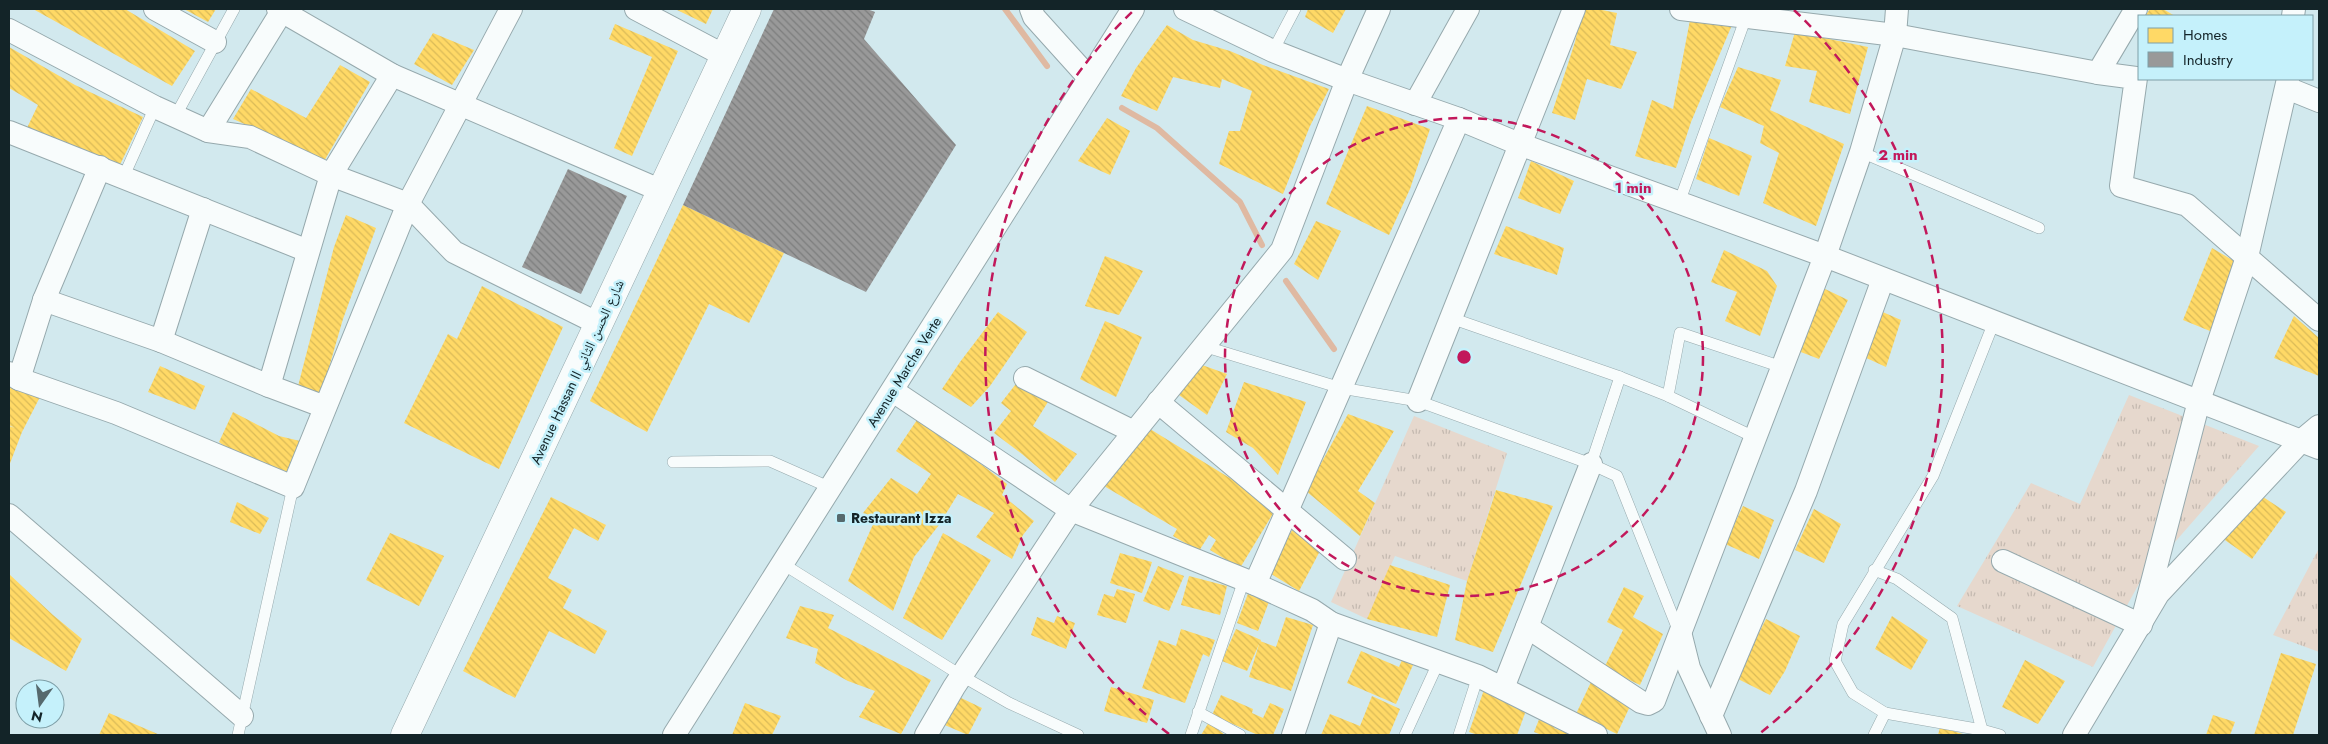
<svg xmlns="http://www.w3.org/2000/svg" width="2328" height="744" viewBox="0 0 2328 744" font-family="Jost,'Noto Naskh Arabic',sans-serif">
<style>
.grass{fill:url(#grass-tufts)}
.homes{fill:url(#homes-back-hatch)}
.industry{fill:url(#industry-back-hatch)}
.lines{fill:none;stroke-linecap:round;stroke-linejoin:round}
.stream{stroke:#dfb9a2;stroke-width:6}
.service-casing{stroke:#96a9ad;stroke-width:12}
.minor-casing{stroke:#96a9ad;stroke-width:24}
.tertiary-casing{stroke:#96a9ad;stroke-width:29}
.service{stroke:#f8fcfc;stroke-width:11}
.minor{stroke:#f8fcfc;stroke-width:22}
.tertiary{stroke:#f8fcfc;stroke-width:28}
.ring{fill:none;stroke:#c2185b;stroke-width:2.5;stroke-dasharray:9 6}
.poi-dot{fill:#56696d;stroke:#c5f1fb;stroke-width:2}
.labels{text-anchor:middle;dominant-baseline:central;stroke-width:5;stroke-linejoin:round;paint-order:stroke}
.street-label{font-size:14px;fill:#132428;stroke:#c5f1fb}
.poi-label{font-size:14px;font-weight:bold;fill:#132428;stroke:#c5f1fb;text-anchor:start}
.centre{fill:#c2185b;stroke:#c5f1fb;stroke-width:2.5}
.ring-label{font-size:15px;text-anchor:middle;font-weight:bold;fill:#c2185b;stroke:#c5f1fb;stroke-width:5;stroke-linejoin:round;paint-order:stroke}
</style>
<defs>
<pattern id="grass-tufts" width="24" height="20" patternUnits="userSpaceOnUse" patternTransform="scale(1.25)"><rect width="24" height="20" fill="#e6d8cd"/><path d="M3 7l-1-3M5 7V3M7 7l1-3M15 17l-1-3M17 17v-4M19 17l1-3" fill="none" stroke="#c4b9b0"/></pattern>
<pattern id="homes-back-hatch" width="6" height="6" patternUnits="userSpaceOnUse" patternTransform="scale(1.25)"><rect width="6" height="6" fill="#ffd966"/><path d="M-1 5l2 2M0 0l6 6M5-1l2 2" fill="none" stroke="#daba58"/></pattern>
<pattern id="industry-back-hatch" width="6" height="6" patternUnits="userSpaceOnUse" patternTransform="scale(1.25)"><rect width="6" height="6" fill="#999"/><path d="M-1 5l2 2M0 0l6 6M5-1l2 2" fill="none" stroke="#7c7d7d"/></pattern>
</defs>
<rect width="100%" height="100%" fill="#d2e9ee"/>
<!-- grass -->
<g class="grass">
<polygon points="2129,395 2259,446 2140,582 2093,667 1957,606 2031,483 2080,504"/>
<polygon points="1414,416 1507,453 1467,581 1395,556 1367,619 1331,602"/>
<polygon points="2319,548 2319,652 2273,635"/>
</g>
<!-- homes -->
<g class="homes">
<polygon points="33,9 125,9 195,51 172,86"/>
<polygon points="184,9 216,9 208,22"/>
<polygon points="675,9 713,9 706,24"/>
<polygon points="1308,9 1346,9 1333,33 1305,17"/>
<polygon points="1582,9 1597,9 1617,13 1610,45 1637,52 1621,89 1587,79 1575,120 1552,113 1575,42"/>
<polygon points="2150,9 2163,9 2175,16 2145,16"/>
<polygon points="1690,20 1732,25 1691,122 1676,168 1635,156 1652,100 1673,109"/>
<polygon points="615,24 678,51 632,156 614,148 652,57 609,39"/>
<polygon points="1167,25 1193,40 1230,51 1263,65 1329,89 1310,126 1283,194 1219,164 1229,131 1240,131 1252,91 1222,79 1220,88 1173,77 1157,111 1121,96 1136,68"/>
<polygon points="1795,32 1868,47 1850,114 1809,102 1817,71 1785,66"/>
<polygon points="433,33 474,50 452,85 414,64"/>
<polygon points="9,47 75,85 143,117 116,173 26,130 38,105 9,88"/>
<polygon points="340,65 370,82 323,163 290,144 233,119 251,89 306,118"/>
<polygon points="1738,67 1781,80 1770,110 1844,144 1816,226 1763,203 1779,153 1760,143 1764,126 1720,107"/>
<polygon points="1367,106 1430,129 1410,189 1389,235 1326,204"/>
<polygon points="1107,118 1130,131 1110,175 1078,161"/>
<polygon points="1709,138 1752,156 1739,196 1696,179"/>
<polygon points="1531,161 1574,181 1560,214 1518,198"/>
<polygon points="683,205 784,253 749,323 709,304 647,432 590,401"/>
<polygon points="346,215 376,228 343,319 321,395 297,390 334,247"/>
<polygon points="1316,221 1341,231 1318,280 1294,264"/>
<polygon points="1506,226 1564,248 1557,275 1494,254"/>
<polygon points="2212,248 2234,261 2224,298 2210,331 2183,320"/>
<polygon points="1724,250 1767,271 1777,286 1760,336 1725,321 1737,292 1711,282"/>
<polygon points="1105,256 1143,271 1119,315 1085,306"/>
<polygon points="482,286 563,327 499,469 404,423 448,334 457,339"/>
<polygon points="1823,288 1848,300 1819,359 1793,349"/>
<polygon points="1878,310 1901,320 1886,367 1862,356"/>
<polygon points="998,312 1027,332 990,386 971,407 942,389 960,362"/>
<polygon points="2294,316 2319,338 2319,376 2274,358"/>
<polygon points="1105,321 1142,337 1116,397 1080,379"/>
<polygon points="1202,365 1227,374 1207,415 1179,395"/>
<polygon points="160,366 205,386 195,410 148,392"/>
<polygon points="1019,380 1051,397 1033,426 1077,454 1055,482 1022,454 994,433 1011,411 1001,403"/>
<polygon points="1244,382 1306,402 1278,475 1253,448 1226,432"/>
<polygon points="9,387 40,397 22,432 9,466 9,426 15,428 9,425"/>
<polygon points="233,412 279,436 300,441 288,472 238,456 219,442"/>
<polygon points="1348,414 1394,431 1358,491 1375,503 1360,536 1306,491"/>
<polygon points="919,417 1007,484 1002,495 1034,521 1023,535 1012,559 976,537 994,513 958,494 939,525 914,557 893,611 848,581 874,522 863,513 891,478 917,494 931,474 896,451"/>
<polygon points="1150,429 1277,507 1240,568 1210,550 1216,540 1209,535 1199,551 1173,536 1177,529 1104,486"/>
<polygon points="1496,490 1553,506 1493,652 1455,640 1467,581"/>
<polygon points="2260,495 2286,512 2252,559 2222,538"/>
<polygon points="551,497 606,525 598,541 574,528 548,578 572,590 563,608 607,631 595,654 549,631 515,698 463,671"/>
<polygon points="237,502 269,518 260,534 230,522"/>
<polygon points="1743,506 1774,520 1759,559 1725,544"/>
<polygon points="1814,509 1841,524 1824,563 1795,550"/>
<polygon points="1295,525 1322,547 1299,591 1268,572"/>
<polygon points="390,533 444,556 419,606 366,580"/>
<polygon points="943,533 991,560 942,640 903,618"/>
<polygon points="1120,553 1152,562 1142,593 1110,583"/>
<polygon points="1390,565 1450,585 1437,637 1367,619"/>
<polygon points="1158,566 1184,576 1169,611 1143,601"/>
<polygon points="9,574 53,615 82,639 66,671 9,638"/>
<polygon points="1189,576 1227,586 1220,615 1181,605"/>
<polygon points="1624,587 1644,596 1633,617 1663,634 1640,685 1604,668 1623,630 1607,622"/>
<polygon points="1117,589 1135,594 1126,623 1097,615 1104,594 1114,597"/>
<polygon points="1249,591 1270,599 1258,631 1237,623"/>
<polygon points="800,606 834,615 828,628 931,680 901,734 859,717 875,691 848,681 815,663 818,649 786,638"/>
<polygon points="1057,616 1075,623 1066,649 1031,635 1037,617 1054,623"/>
<polygon points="1892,616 1928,640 1911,670 1875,649"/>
<polygon points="1286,617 1313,625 1291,691 1249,677 1260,641 1276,647"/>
<polygon points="1766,619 1800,636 1785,671 1770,695 1736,678"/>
<polygon points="1181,629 1215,640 1209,657 1203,654 1185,703 1142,688 1159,640 1176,646"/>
<polygon points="1236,629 1261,640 1247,671 1222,661"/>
<polygon points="1361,651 1399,667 1402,660 1413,665 1396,704 1347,683"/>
<polygon points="2281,653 2316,664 2293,735 2254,735"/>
<polygon points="2025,660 2065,681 2038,724 2002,707"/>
<polygon points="1591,682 1632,702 1617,734 1576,714"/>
<polygon points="1111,687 1154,700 1147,723 1104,711"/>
<polygon points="1484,690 1528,705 1517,735 1478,735 1469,732"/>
<polygon points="1221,695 1253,709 1252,713 1263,718 1270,703 1284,709 1273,735 1258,735 1212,715"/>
<polygon points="957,696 982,708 968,735 940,723"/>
<polygon points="1372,696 1400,709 1389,735 1321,735 1330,714 1360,726"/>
<polygon points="745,703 781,716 772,735 732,735"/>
<polygon points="109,713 160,735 99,735"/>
<polygon points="2213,715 2235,722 2230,735 2206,735"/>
<polygon points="1540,717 1556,723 1554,728 1572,735 1542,735 1534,732"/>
<polygon points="1209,722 1225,735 1201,735"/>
<polygon points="1940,727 1966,735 1938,735"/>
</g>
<!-- industry -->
<g class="industry">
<polygon points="774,9 867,9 875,12 864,39 956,145 866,292 683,205"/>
<polygon points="568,169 627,196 581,294 522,267"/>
</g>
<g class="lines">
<!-- stream -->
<g class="stream">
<polyline points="1005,9 1047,66"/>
<polyline points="1122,108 1157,128 1240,202 1262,245"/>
<polyline points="1286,281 1334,349"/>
</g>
<defs>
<g id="service">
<polyline points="1273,51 1295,9"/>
<polyline points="176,115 234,9"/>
<polyline points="1861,152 2039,228"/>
<polyline points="123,178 155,107"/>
<polyline points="1679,203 1746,17"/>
<polyline points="1451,318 1620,377 1668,396 1754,437"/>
<polyline points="1203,346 1341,388 1418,401 1591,464 1617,476 1679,632"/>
<polyline points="1668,396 1680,333 1782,367"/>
<polyline points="673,462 770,461 831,488"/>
<polyline points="1591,464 1620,377"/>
<polyline points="783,564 962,676 1009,703 1078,735"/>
<polyline points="1874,570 1897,579 1952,618 1982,730"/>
<polyline points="1198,712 1240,735"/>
<polyline points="1885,713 1853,693 1835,661 1843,624 1933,476 1994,322"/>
<polyline points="238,735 293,487"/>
<polyline points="1191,735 1244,580"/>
<polyline points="1405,735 1439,661"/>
<polyline points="1459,735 1478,676"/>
<polyline points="1874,735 1885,713 1982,730 2000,735"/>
</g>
<g id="minor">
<polyline points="155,9 215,42"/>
<polyline points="278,9 392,75 662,191"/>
<polyline points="636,9 725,56"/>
<polyline points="1031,9 1034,17 1089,78"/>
<polyline points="1185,9 1273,51 1347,80 1459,119 1519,144 1825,256 2319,448"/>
<polyline points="1681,9 1895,35 2098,73 2136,78 2121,186 2187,205 2319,320"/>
<polyline points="2293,16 2294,9"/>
<polyline points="9,30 155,107 208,131 250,137 331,175 408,204 454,252 599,324"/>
<polyline points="2098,73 2136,9"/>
<polyline points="2287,88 2319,101"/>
<polyline points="1415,104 1468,9"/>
<polyline points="208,131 282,11"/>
<polyline points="9,132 308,251"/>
<polyline points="44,300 161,341 269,386 325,407"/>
<polyline points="161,341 203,209"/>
<polyline points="9,373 19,379 116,413 293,487 408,204 511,9"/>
<polyline points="1025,378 1134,432"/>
<polyline points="19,379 44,300 100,167"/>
<polyline points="269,386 331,175 392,75"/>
<polyline points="893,391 1071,510 1255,584 1312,610 1331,623 1478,676 1596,735"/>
<polyline points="1418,401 1574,9"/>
<polyline points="1158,402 1345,559"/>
<polyline points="9,515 242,716"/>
<polyline points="2003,561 2141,625 2199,401 2247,257 2288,79"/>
<polyline points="1255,584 1459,119"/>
<polyline points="1527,627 1641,702 1648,704 1654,701 1825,256 1861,152 1895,35 1897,9"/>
<polyline points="1681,636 1689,668 1720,735"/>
<polyline points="1503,688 1591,464"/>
<polyline points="1711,716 1806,491 1883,279"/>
<polyline points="674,735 1133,9"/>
<polyline points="926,735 954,687 1071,510 1282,250 1347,80 1379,9"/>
<polyline points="1293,735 1331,623"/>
<polyline points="2074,735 2158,594 2301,441 2319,426"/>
</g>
<polyline id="tertiary" points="405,735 747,9"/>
</defs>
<!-- service casing -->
<use href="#service" class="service-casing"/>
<!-- minor casing -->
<use href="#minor" class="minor-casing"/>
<!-- tertiary casing -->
<use href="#tertiary" class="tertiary-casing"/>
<!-- service -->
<use href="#service" class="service"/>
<!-- minor -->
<use href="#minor" class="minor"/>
<!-- tertiary -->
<use href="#tertiary" class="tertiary"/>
</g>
<!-- distance rings -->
<g class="ring">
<circle cx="1464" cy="357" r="239"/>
<path d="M1169 734A479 479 0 0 1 1134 10M1794 10A479 479 0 0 1 1759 734"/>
</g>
<!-- markers -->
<rect class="poi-dot" x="836" y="513" width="10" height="10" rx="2.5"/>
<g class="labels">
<!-- street labels -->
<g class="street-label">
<text transform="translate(577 372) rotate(-65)">Avenue Hassan II شارع الحسن الثاني</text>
<text transform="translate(904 372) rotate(-58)">Avenue Marche Verte</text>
</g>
<!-- poi labels -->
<g class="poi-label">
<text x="851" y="518">Restaurant Izza</text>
</g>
</g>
<circle cx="1464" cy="357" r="8" class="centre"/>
<g class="ring-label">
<text x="1898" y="160">2 min</text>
<text x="1633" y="193">1 min</text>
</g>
<!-- border -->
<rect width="2328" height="744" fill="none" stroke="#132428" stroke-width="20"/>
<!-- legend -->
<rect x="2138" y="15" width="175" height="65" fill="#c5f1fb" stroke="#7e9fa7"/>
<rect x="2148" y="28" width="25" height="15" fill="#ffd966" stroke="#7e9fa7"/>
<text x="2183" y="40" font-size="15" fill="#132428">Homes</text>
<rect x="2148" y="52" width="25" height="15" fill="#999999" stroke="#7e9fa7"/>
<text x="2183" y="65" font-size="15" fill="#132428">Industry</text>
<!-- north arrow -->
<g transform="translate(40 704) rotate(194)"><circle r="24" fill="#c5f1fb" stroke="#7e9fa7"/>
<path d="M0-4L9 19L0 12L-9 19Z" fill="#56696d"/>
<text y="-8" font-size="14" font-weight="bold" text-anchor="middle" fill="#132428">N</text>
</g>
</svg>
